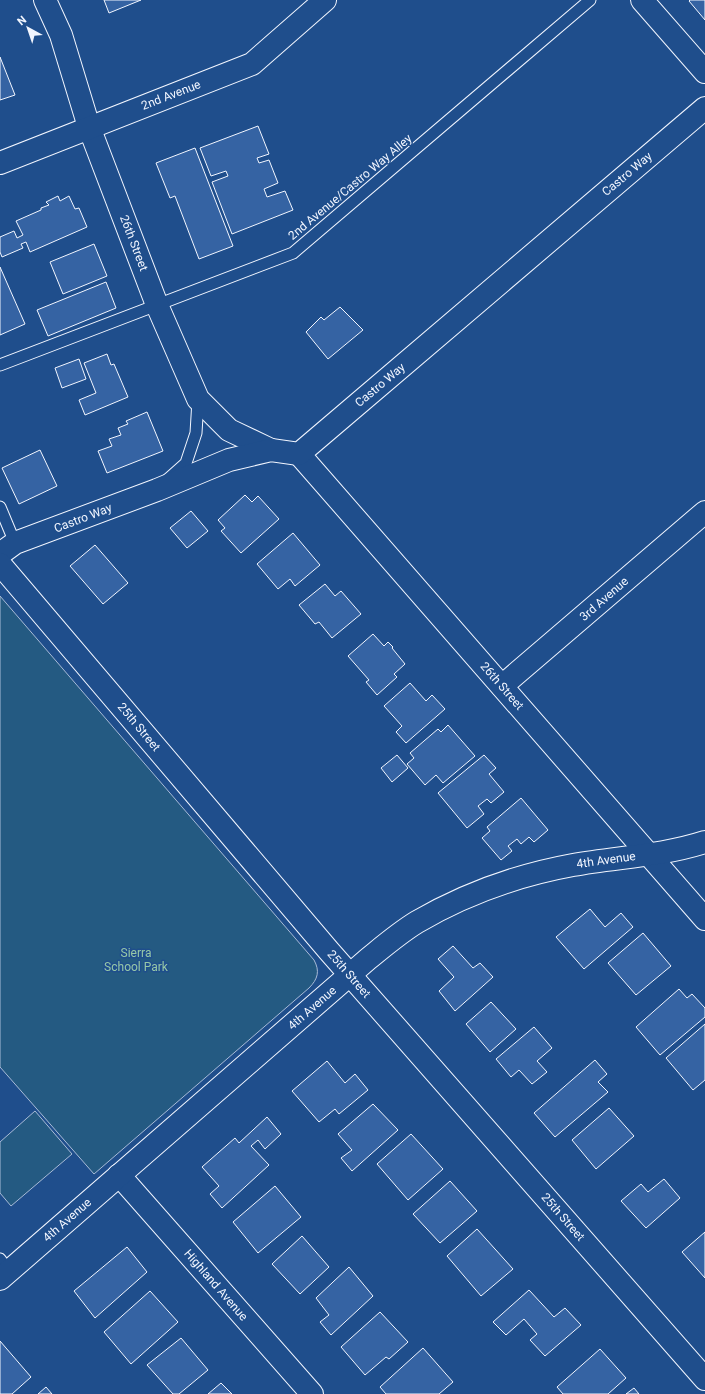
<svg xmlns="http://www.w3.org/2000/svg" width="705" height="1394" viewBox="0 0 705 1394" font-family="Roboto,sans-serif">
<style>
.green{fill:#245a82;stroke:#a8bbd7}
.building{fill:#3563a3;stroke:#f2f6ff}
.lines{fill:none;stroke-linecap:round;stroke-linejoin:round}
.service-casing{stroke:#f2f6ff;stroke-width:13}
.minor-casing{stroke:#f2f6ff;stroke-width:24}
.tertiary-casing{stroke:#f2f6ff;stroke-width:24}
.service{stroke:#1f4e8c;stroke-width:11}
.minor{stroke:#1f4e8c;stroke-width:22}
.tertiary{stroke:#1f4e8c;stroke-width:22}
.labels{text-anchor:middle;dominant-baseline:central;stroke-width:3;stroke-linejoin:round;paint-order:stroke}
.street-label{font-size:12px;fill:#f2f6ff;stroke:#1f4e8c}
.park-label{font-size:12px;fill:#97c8a6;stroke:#1f4e8c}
</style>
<rect width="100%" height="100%" fill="#1f4e8c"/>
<!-- green -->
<g class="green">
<path d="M0,596L314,960C320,971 318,979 309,988L94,1174L0,1067Z"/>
<polygon points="35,1111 72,1154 11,1206 0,1193 0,1142"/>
</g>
<!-- building -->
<g class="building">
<polygon points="104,0 141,0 109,13"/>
<polygon points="690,0 705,0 705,20 689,1"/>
<polygon points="0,57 15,95 0,100"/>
<polygon points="258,126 269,154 257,158 259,163 269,160 278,183 264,189 267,197 285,191 293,210 232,234 212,182 228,176 226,171 211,176 200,148"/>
<polygon points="195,148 233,246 199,259 175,196 170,198 156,163"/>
<polygon points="58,196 60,201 69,196 75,209 79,208 87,227 30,252 26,242 21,244 23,248 2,257 0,252 0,237 14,231 17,238 23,235 16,221 41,210 41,208 49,205 46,202"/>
<polygon points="94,244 107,276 63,294 50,262"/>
<polygon points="0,267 25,324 0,335"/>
<polygon points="106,282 116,308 48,336 37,310"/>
<polygon points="340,307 363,330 328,359 306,332 321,317 324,320"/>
<polygon points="107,354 111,365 114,364 128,397 85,415 79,400 96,393 84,363"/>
<polygon points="79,359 86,379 62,388 55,368"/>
<polygon points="147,412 163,451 107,473 98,451 112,446 109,439 121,435 118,428 128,424 126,421"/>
<polygon points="40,450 57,486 19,504 2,468"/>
<polygon points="245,495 252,502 258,496 279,519 241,553 221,531 225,528 218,520"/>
<polygon points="191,511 208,531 187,548 170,528"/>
<polygon points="293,533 320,565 295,586 290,579 278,589 257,564"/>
<polygon points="95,545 128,583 103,604 70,566"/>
<polygon points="325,584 335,596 341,591 361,614 332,638 319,622 315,624 299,605"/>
<polygon points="373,634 384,646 388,642 393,647 392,648 405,664 394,674 397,677 377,695 366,682 369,680 348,656"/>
<polygon points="410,683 426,701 432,695 445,709 406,743 396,732 402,726 384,706"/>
<polygon points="448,725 475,756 443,783 436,775 425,785 407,764 414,758 410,753 438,729 441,732"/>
<polygon points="397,755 408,768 392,782 381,768"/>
<polygon points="484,755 496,768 489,774 504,792 491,803 487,799 478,806 484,814 467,828 438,793"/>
<polygon points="521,798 548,830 534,842 529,837 521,844 517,839 508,846 512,851 501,860 482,838 490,831 487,827"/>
<polygon points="590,909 605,927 621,913 633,927 584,969 556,937"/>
<polygon points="643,933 671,966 636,995 608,963"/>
<polygon points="453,946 473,968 480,963 493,977 455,1011 439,991 454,977 438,959"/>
<polygon points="679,989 687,998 692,994 705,1008 705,1017 660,1055 636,1027"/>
<polygon points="491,1002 516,1029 490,1052 466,1024"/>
<polygon points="705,1024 705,1080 693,1090 666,1058"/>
<polygon points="534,1027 552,1048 537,1061 547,1072 532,1084 519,1070 511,1077 496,1059"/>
<polygon points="595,1060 607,1074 598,1082 608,1092 555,1137 534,1113"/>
<polygon points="327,1061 345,1083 355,1074 368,1090 339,1114 335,1109 319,1122 292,1091"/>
<polygon points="373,1104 398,1130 352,1171 341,1158 352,1150 338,1134"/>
<polygon points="609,1108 634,1136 596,1169 572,1140"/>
<polygon points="267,1117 281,1134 265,1149 258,1140 251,1146 269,1165 222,1208 210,1194 219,1186 202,1167 235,1138 239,1143"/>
<polygon points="411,1134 443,1169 408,1200 377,1164"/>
<polygon points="664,1179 680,1198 646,1228 621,1201 641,1184 648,1192"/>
<polygon points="450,1181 477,1211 440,1243 413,1214"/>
<polygon points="275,1186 301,1217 258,1253 233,1222"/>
<polygon points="477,1229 513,1269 481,1296 447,1256"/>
<polygon points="705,1232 705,1278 682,1252"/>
<polygon points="302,1236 329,1267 300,1294 272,1264"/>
<polygon points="127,1247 147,1272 95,1318 74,1291"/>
<polygon points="349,1267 373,1296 331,1335 320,1322 329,1315 316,1298"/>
<polygon points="529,1290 554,1317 565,1308 581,1325 545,1356 530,1340 537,1334 524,1319 506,1335 493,1322"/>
<polygon points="150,1291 178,1322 131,1364 104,1332"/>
<polygon points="380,1312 408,1342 389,1359 386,1357 365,1375 341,1347"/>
<polygon points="181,1338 208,1370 179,1394 173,1394 147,1365"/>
<polygon points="0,1341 31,1377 12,1394 0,1394"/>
<polygon points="423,1348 453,1382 439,1394 386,1394 380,1387"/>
<polygon points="600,1349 626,1378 608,1394 563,1394 557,1387"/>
<polygon points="221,1383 232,1394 208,1394"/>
<polygon points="46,1387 52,1394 38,1394"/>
<polygon points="634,1388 639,1394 626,1394"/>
</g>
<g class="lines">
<defs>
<g id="service">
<polyline points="0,365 293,253 590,0"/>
<polyline points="168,479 186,463 196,433 198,400"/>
<polyline points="0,507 15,543"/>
<polyline points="0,1259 9,1271"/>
</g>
<g id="minor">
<polyline points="642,0 705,72"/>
<polyline points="89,127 157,305 198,399 229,430 271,450"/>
<polyline points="299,454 705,919"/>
<polyline points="0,554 15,543 157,490 229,460 271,450 299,454 705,108"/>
<polyline points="0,564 329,951 705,1379"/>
<polyline points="502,686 705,512"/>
<polyline points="119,1175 312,1394"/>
<path d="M0,1279L368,959C384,946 399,933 417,922C465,894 518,875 573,865C617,857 662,856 705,842"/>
</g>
<g id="tertiary">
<polyline points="45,0 61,35 89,127"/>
<polyline points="0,163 252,64 325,0"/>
</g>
</defs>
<!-- service casing -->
<use href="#service" class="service-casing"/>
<!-- minor casing -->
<use href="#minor" class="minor-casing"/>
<!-- tertiary casing -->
<use href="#tertiary" class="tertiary-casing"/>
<!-- service -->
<use href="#service" class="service"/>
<!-- minor -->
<use href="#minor" class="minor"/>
<!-- tertiary -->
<use href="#tertiary" class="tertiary"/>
</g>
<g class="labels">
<!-- street labels -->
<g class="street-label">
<text transform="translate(171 95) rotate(-21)">2nd Avenue</text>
<text transform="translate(627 174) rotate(-40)">Castro Way</text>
<text transform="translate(350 187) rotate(-40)">2nd Avenue/Castro Way Alley</text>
<text transform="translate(134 243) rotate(69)">26th Street</text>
<text transform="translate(380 385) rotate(-40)">Castro Way</text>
<text transform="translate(83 518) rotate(-21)">Castro Way</text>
<text transform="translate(604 599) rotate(-41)">3rd Avenue</text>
<text transform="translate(502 686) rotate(49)">26th Street</text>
<text transform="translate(139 727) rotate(50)">25th Street</text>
<text transform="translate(606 860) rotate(-8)">4th Avenue</text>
<text transform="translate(349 974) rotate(49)">25th Street</text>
<text transform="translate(312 1008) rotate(-41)">4th Avenue</text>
<text transform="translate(563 1217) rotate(49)">25th Street</text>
<text transform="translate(67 1220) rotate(-41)">4th Avenue</text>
<text transform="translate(216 1285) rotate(49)">Highland Avenue</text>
</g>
<!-- park labels -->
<g class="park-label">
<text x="136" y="953">Sierra<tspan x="136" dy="14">School Park</tspan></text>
</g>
</g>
<!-- north arrow -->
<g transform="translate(28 28) rotate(320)" stroke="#1f4e8c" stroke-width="3" paint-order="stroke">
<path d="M0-3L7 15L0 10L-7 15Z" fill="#f2f6ff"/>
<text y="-6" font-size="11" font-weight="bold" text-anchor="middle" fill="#f2f6ff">N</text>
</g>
</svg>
